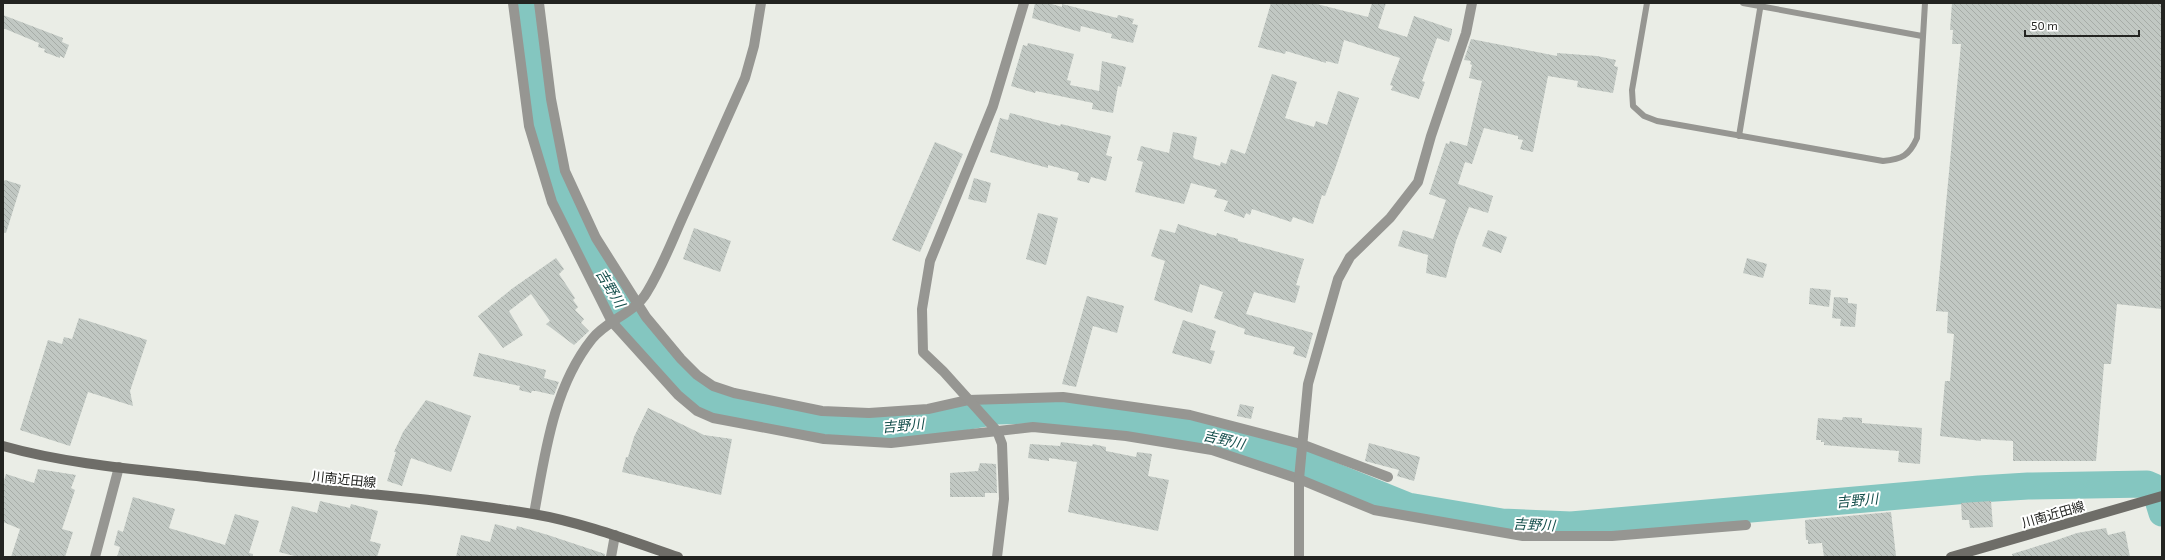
<svg xmlns="http://www.w3.org/2000/svg" width="2165" height="560" viewBox="0 0 2165 560" font-family="'Exo 2','Noto Sans JP',sans-serif">
<style>
.lines{fill:none;stroke-linecap:round;stroke-linejoin:round}
.river{stroke:#84c6c0;stroke-width:27}
.building{fill:url(#building-back-hatch)}
.service{stroke:#969692;stroke-width:6}
.minor{stroke:#969692;stroke-width:10}
.secondary{stroke:#6e6d68;stroke-width:10}
.labels{text-anchor:middle;dominant-baseline:central;stroke-width:4;stroke-linejoin:round;paint-order:stroke}
.street-label{font-size:13px;fill:#232421;stroke:#fff}
.water-label{font-size:14px;font-style:italic;fill:#154f4c;stroke:#fff}
</style>
<defs>
<pattern id="building-back-hatch" width="6" height="6" patternUnits="userSpaceOnUse"><rect width="6" height="6" fill="#c1c8c3"/><path d="M-1 5l2 2M0 0l6 6M5-1l2 2" fill="none" stroke="#a6aca7"/></pattern>
</defs>
<rect width="100%" height="100%" fill="#eaede6"/>
<g class="lines">
<!-- river -->
<polyline class="river" points="525,3 546,147 553,171 610,292 656,352 698,396 717,403 788,417 859,427 903,428 997,411 1032,410 1109,419 1223,437 1282,455 1408,506 1502,522 1571,525 1979,489 2028,486 2147,484 2154,487 2162,513"/>
</g>
<!-- building -->
<g class="building">
<polygon points="1035,3 1048,3 1062,7 1062,4 1117,18 1118,15 1134,19 1132,24 1138,25 1133,43 1111,38 1112,34 1081,26 1080,32 1032,18"/>
<polygon points="1271,3 1313,3 1368,17 1372,3 1386,3 1378,28 1407,37 1414,16 1452,29 1452,32 1449,42 1437,38 1422,81 1425,82 1419,99 1391,90 1393,86 1390,85 1400,58 1344,40 1338,64 1326,61 1326,63 1286,51 1285,54 1258,47"/>
<polygon points="1952,3 2162,3 2162,309 2117,304 2111,364 2104,364 2096,461 2013,461 2013,441 1981,439 1981,441 1940,436 1945,381 1950,381 1954,334 1947,333 1948,312 1936,311 1961,44 1952,44 1953,30 1950,30"/>
<polygon points="3,15 63,38 62,42 69,45 64,58 60,56 60,58 44,52 45,49 38,47 39,43 3,28"/>
<polygon points="1471,39 1557,56 1557,53 1597,56 1616,60 1614,66 1618,67 1613,93 1577,87 1578,81 1548,76 1533,152 1520,149 1523,140 1518,139 1518,136 1484,128 1472,164 1465,162 1458,184 1493,196 1488,213 1469,207 1456,241 1446,278 1426,273 1428,255 1398,246 1403,230 1433,239 1446,200 1429,194 1446,143 1449,144 1450,141 1467,146 1482,81 1469,78 1472,65 1470,64 1471,61 1464,60"/>
<polygon points="1028,43 1074,54 1067,80 1071,81 1070,85 1099,91 1102,61 1126,67 1121,87 1118,86 1113,113 1092,109 1093,103 1036,91 1035,93 1011,86 1023,45 1027,46"/>
<polygon points="1272,74 1297,82 1285,118 1314,127 1316,121 1327,125 1338,91 1359,98 1335,169 1325,196 1322,195 1313,224 1293,217 1291,222 1252,209 1250,215 1246,213 1244,218 1224,211 1228,201 1214,197 1217,190 1191,183 1184,204 1135,192 1143,162 1137,160 1141,146 1169,153 1173,132 1197,137 1193,157 1195,159 1220,166 1221,162 1226,164 1231,149 1245,154"/>
<polygon points="1010,113 1060,126 1061,124 1111,136 1106,155 1112,157 1106,181 1091,177 1089,183 1077,180 1079,173 1048,165 1048,168 990,152 1000,118 1008,120"/>
<polygon points="935,142 963,154 920,252 892,240"/>
<polygon points="974,178 991,183 986,203 968,199"/>
<polygon points="5,180 21,185 6,233 3,232 3,182"/>
<polygon points="1038,213 1058,218 1046,265 1026,259"/>
<polygon points="1178,224 1216,236 1217,233 1238,239 1238,241 1304,259 1296,285 1300,286 1295,303 1254,292 1246,314 1313,333 1306,358 1293,354 1295,347 1244,334 1245,329 1214,318 1223,292 1200,284 1192,313 1154,300 1165,261 1151,256 1160,229 1175,233"/>
<polygon points="694,228 731,241 720,272 683,259"/>
<polygon points="1488,230 1507,237 1501,253 1482,246"/>
<polygon points="556,258 564,269 559,274 575,298 573,300 578,307 575,310 584,319 581,323 589,331 574,345 546,324 550,321 531,294 509,311 523,335 503,348 478,316 513,288"/>
<polygon points="1747,258 1767,264 1763,278 1743,273"/>
<polygon points="1810,288 1831,290 1829,307 1809,304"/>
<polygon points="1087,296 1124,306 1117,333 1093,326 1076,387 1062,384"/>
<polygon points="1834,297 1848,298 1848,303 1857,304 1855,327 1840,326 1841,319 1832,318"/>
<polygon points="79,318 147,340 130,391 133,406 88,392 70,446 20,430 48,340 62,344 64,337 72,339"/>
<polygon points="1183,320 1216,331 1210,350 1215,351 1211,364 1172,353"/>
<polygon points="479,353 546,370 544,378 559,382 554,395 536,391 532,391 531,393 519,390 520,386 473,376"/>
<polygon points="426,400 471,416 451,472 411,458 402,486 387,481 396,452 394,452 403,432"/>
<polygon points="1240,404 1254,407 1251,419 1237,416"/>
<polygon points="648,408 704,435 732,439 721,495 622,472 626,457 628,457 634,437"/>
<polygon points="1843,417 1862,418 1862,423 1922,428 1920,464 1898,462 1899,451 1824,445 1824,442 1821,442 1821,440 1816,440 1818,418 1842,420"/>
<polygon points="1061,442 1092,446 1093,444 1106,447 1106,451 1136,457 1137,452 1152,454 1148,476 1169,480 1158,531 1068,512 1077,462 1049,458 1049,461 1028,458 1030,444 1060,446"/>
<polygon points="1369,443 1420,457 1414,481 1397,476 1399,470 1365,461"/>
<polygon points="980,463 996,464 997,493 985,493 985,497 950,497 950,473 978,471"/>
<polygon points="38,469 76,475 71,488 75,490 62,529 73,532 65,557 11,557 20,529 3,522 3,484 6,474 34,483"/>
<polygon points="133,497 175,509 169,528 225,545 235,514 259,521 249,553 253,554 253,557 117,557 120,547 114,545 118,530 123,532"/>
<polygon points="320,501 350,508 351,504 378,511 370,541 381,544 377,557 298,557 279,552 292,506 317,513"/>
<polygon points="1991,501 1993,527 1970,528 1969,520 1962,520 1961,503"/>
<polygon points="1891,512 1896,556 1824,557 1822,543 1808,544 1808,540 1806,540 1805,520"/>
<polygon points="495,524 516,530 517,526 548,535 605,554 605,557 456,557 461,535 490,542"/>
<polygon points="2106,528 2108,535 2125,531 2130,557 2013,557 2012,554 2054,541 2077,533"/>
</g>
<g class="lines">
<!-- service -->
<g class="service">
<path d="M1647,3L1632,90L1633,106L1644,116L1657,121L1883,161C1902,159 1909,156 1917,138L1925,3"/>
<polyline points="1743,3 1922,36"/>
<polyline points="1739,136 1761,3"/>
</g>
<!-- minor -->
<g class="minor">
<polyline points="513,3 529,126 552,202 612,322 678,395 697,411 713,418 824,439 891,443 1033,427 1126,436 1212,450 1299,479 1374,510 1523,536 1612,536 1746,525"/>
<polyline points="539,3 551,99 565,171 596,238 646,317 681,359 697,375 713,386 734,393 822,411 869,413 928,409 968,400 1063,397 1190,415 1301,444 1388,477"/>
<path d="M534,514C545,454 553,388 592,339C607,320 635,313 647,292C663,266 673,238 686,210C706,166 725,122 745,78L754,46L761,3"/>
<polyline points="95,557 119,467"/>
<polyline points="611,557 615,535"/>
<polyline points="997,557 1004,499 1002,444 997,431 943,371 923,352 922,309 930,261 993,106 1024,3"/>
<polyline points="1299,557 1299,479 1308,384 1338,279 1350,257 1390,218 1418,182 1431,136 1466,33 1472,3"/>
</g>
<!-- secondary -->
<g class="secondary">
<path d="M3,446C70,465 145,470 214,478C320,490 427,497 533,514C581,522 631,541 678,557"/>
<polyline points="1951,557 2162,496"/>
</g>
</g>
<g class="labels">
<!-- street labels -->
<g class="street-label">
<text transform="translate(344 479) rotate(6)">川南近田線</text>
<text transform="translate(2053 514) rotate(-16)">川南近田線</text>
</g>
<!-- water labels -->
<g class="water-label">
<text transform="translate(611 288) rotate(59)">吉野川</text>
<text transform="translate(903 425) rotate(-5)">吉野川</text>
<text transform="translate(1224 439) rotate(13)">吉野川</text>
<text transform="translate(1857 500) rotate(-5)">吉野川</text>
<text transform="translate(1534 524) rotate(3)">吉野川</text>
</g>
</g>
<!-- border -->
<rect width="2165" height="560" fill="none" stroke="#232421" stroke-width="8"/>
<!-- scale -->
<path d="M2025 30v6h114v-6" fill="none" stroke="#232421" stroke-width="2"/>
<text x="2031" y="30" font-size="12" fill="#232421" stroke="#ffffff" stroke-width="3" paint-order="stroke">50 m</text>
</svg>
